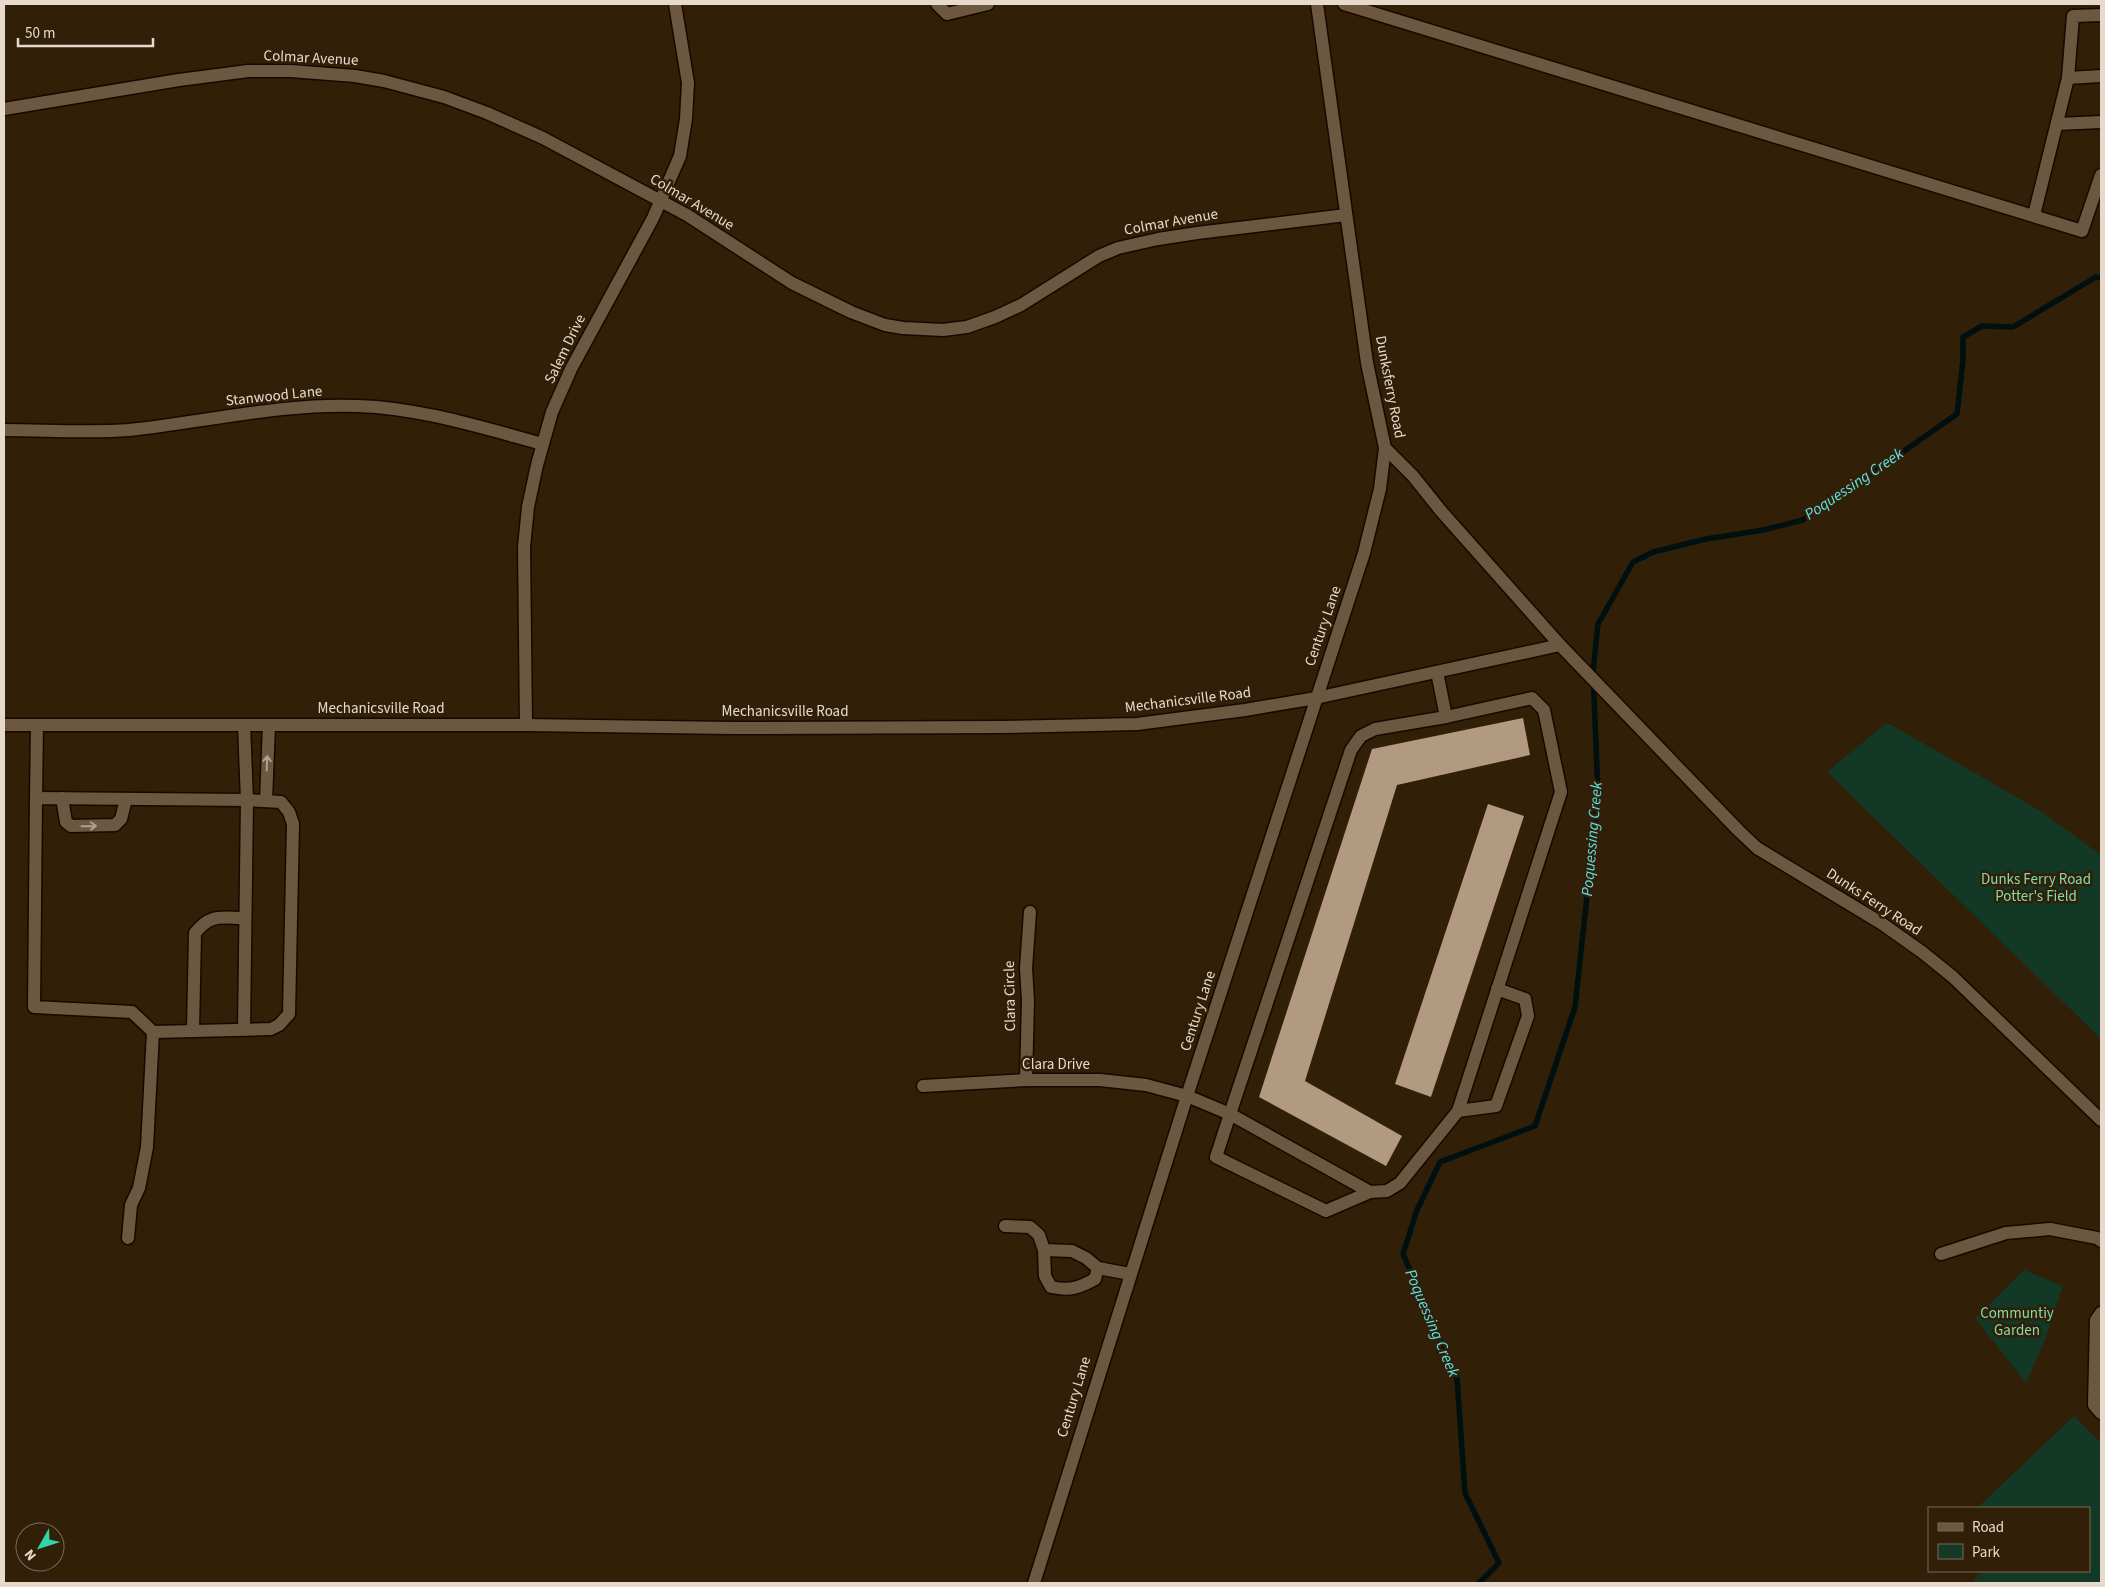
<svg xmlns="http://www.w3.org/2000/svg" width="2105" height="1587" viewBox="0 0 2105 1587" font-family="'Source Sans 3',sans-serif">
<style>
.green{fill:#133825}
.lines{fill:none;stroke-linecap:round;stroke-linejoin:round}
.stream{stroke:#001011;stroke-width:5.5}
.building{fill:#b19a80}
.minor-casing{stroke:#180800;stroke-width:15}
.minor{stroke:#6c5740;stroke-width:12}
.oneway{stroke:#b09f8e}
.labels{text-anchor:middle;dominant-baseline:central;stroke-width:5;stroke-linejoin:round;paint-order:stroke}
.street-label{font-size:15px;fill:#e7dacd;stroke:#311f08}
.park-label{font-size:15px;fill:#80ddaa;stroke:#311f08}
.water-label{font-size:16px;font-style:italic;fill:#5ce0e5;stroke:#311f08}
</style>
<rect width="100%" height="100%" fill="#311f08"/>
<!-- green -->
<g class="green">
<polygon points="1885,724 1890,724 2042,812 2101,855 2101,1039 1827,772"/>
<polygon points="2024,1270 2063,1286 2045,1340 2026,1383 1975,1318"/>
<polygon points="2074,1416 2101,1443 2101,1583 1972,1583 1982,1571 2089,1571 2089,1508 1977,1508"/>
</g>
<g class="lines">
<!-- stream -->
<polyline class="stream" points="1479,1583 1499,1563 1465,1493 1457,1378 1403,1254 1417,1210 1440,1162 1535,1126 1575,1007 1598,794 1593,672 1598,624 1633,562 1653,552 1706,539 1763,530 1803,520 1829,499 1851,488 1957,414 1963,360 1963,337 1982,326 2013,327 2096,277 2101,278"/>
</g>
<!-- building -->
<g class="building">
<polygon points="1523,718 1530,755 1397,785 1305,1081 1402,1136 1386,1166 1259,1097 1372,749"/>
<polygon points="1488,804 1524,816 1431,1097 1395,1084"/>
</g>
<g class="lines">
<defs>
<g id="minor">
<polyline points="937,4 947,14 988,4"/>
<polyline points="1317,4 1367,363 1385,448 1413,476 1441,511 1560,645 1738,830 1757,848 1881,923 1922,952 1953,977 2101,1120"/>
<polyline points="1344,4 2082,231 2101,175"/>
<polyline points="2068,78 2101,76"/>
<polyline points="4,109 179,80 248,71 291,71 355,76 384,81 444,97 487,113 543,138 687,215 792,283 851,312 885,325 903,328 943,330 967,327 995,317 1021,305 1099,256 1118,248 1158,239 1197,233 1346,215"/>
<polyline points="2057,124 2101,122"/>
<polyline points="2034,215 2068,78 2073,16 2101,15"/>
<path d="M4,430C44,430 90,433 129,430C205,422 282,403 358,406C421,408 483,428 543,444"/>
<polyline points="4,725 526,725 731,728 1002,727 1137,724 1245,710 1316,698 1560,645"/>
<polyline points="526,725 524,547 528,507 537,465 552,412 571,369 653,218 680,156 686,119 688,83 675,4"/>
<polyline points="36,798 37,725"/>
<polyline points="62,798 66,822 71,826 115,825 121,819 126,799"/>
<polyline points="266,801 269,725"/>
<path d="M193,1031L195,933C211,913 221,918 245,918"/>
<polyline points="153,1032 132,1012 34,1007 36,798 247,800 244,725"/>
<polyline points="1026,1080 1028,1001 1026,968 1030,912"/>
<polyline points="923,1086 1026,1080 1100,1080 1146,1085 1187,1096 1230,1114 1351,750 1361,736 1375,729 1446,717 1437,672"/>
<polyline points="1458,1111 1496,1106 1528,1016 1525,999 1497,989"/>
<polyline points="1370,1192 1326,1211 1216,1157 1230,1114 1370,1192 1387,1191 1400,1183 1458,1111 1561,792 1544,710 1532,698 1446,717"/>
<polyline points="1005,1226 1030,1227 1039,1235 1044,1250 1072,1251 1086,1258 1098,1268 1130,1274"/>
<polyline points="128,1238 131,1205 139,1188 147,1147 153,1032 271,1029 279,1025 289,1014 293,824 289,812 281,802 247,800 244,1029"/>
<path d="M1044,1250L1045,1276L1051,1287C1070,1291 1079,1288 1095,1279L1098,1268"/>
<polyline points="1941,1254 2006,1233 2050,1229 2097,1238 2101,1241"/>
<polyline points="2101,1313 2096,1320 2094,1405 2101,1413"/>
<polyline points="1034,1583 1187,1096 1364,553 1380,489 1385,448"/>
</g>
</defs>
<!-- minor casing -->
<use href="#minor" class="minor-casing"/>
<!-- minor -->
<use href="#minor" class="minor"/>
</g>
<!-- one-way arrows -->
<defs><path id="oneway-shaft" d="M-6 0H5M1.5-3L5.5 0L1.5 3" fill="none" stroke-width="1.6" stroke-linecap="round" stroke-linejoin="round" transform="scale(1.25)"/></defs>
<g class="oneway">
<use href="#oneway-shaft" transform="translate(267 763) rotate(-88)"/>
<use href="#oneway-shaft" transform="translate(89 826) rotate(-1)"/>
</g>
<g class="labels">
<!-- street labels -->
<g class="street-label">
<text transform="translate(311 58) rotate(3)">Colmar Avenue</text>
<text transform="translate(692 202) rotate(31)">Colmar Avenue</text>
<text transform="translate(1171 222) rotate(-10)">Colmar Avenue</text>
<text transform="translate(565 349) rotate(-64)">Salem Drive</text>
<text transform="translate(1390 387) rotate(79)">Dunksferry Road</text>
<text transform="translate(274 396) rotate(-6)">Stanwood Lane</text>
<text transform="translate(1323 626) rotate(-71)">Century Lane</text>
<text transform="translate(1188 700) rotate(-7)">Mechanicsville Road</text>
<text x="381" y="708">Mechanicsville Road</text>
<text x="785" y="711">Mechanicsville Road</text>
<text transform="translate(1874 902) rotate(33)">Dunks Ferry Road</text>
<text transform="translate(1010 996) rotate(-91)">Clara Circle</text>
<text transform="translate(1198 1011) rotate(-72)">Century Lane</text>
<text x="1056" y="1064">Clara Drive</text>
<text transform="translate(1074 1397) rotate(-73)">Century Lane</text>
</g>
<!-- park labels -->
<g class="park-label">
<text x="2036" y="879">Dunks Ferry Road<tspan x="2036" dy="17">Potter's Field</tspan></text>
<text x="2017" y="1313">Communtiy<tspan x="2017" dy="17">Garden</tspan></text>
</g>
<!-- water labels -->
<g class="water-label">
<text transform="translate(1854 484) rotate(-34)">Poquessing Creek</text>
<text transform="translate(1592 839) rotate(-85)">Poquessing Creek</text>
<text transform="translate(1432 1323) rotate(67)">Poquessing Creek</text>
</g>
</g>
<!-- border -->
<rect width="2105" height="1587" fill="none" stroke="#e7dacd" stroke-width="10"/>
<!-- legend -->
<rect x="1928" y="1507" width="162" height="65" fill="#311f08" stroke="#7a6a57"/>
<rect x="1938" y="1523" width="25" height="8" fill="#6c5740" stroke="#7a6a57"/>
<text x="1972" y="1532" font-size="15" fill="#e7dacd">Road</text>
<rect x="1938" y="1544" width="25" height="15" fill="#133825" stroke="#7a6a57"/>
<text x="1972" y="1557" font-size="15" fill="#e7dacd">Park</text>
<!-- north arrow -->
<g transform="translate(40 1547) rotate(231)"><circle r="24" fill="#311f08" stroke="#7a6a57"/>
<path d="M0-4L9 19L0 12L-9 19Z" fill="#32d4a9"/>
<text y="-8" font-size="14" font-weight="bold" text-anchor="middle" fill="#e7dacd">N</text>
</g>
<!-- scale -->
<path d="M18 38v8h135v-8" fill="none" stroke="#e7dacd" stroke-width="2.5"/>
<text x="25" y="38" font-size="15" fill="#e7dacd" stroke="#311f08" stroke-width="4" paint-order="stroke">50 m</text>
</svg>
